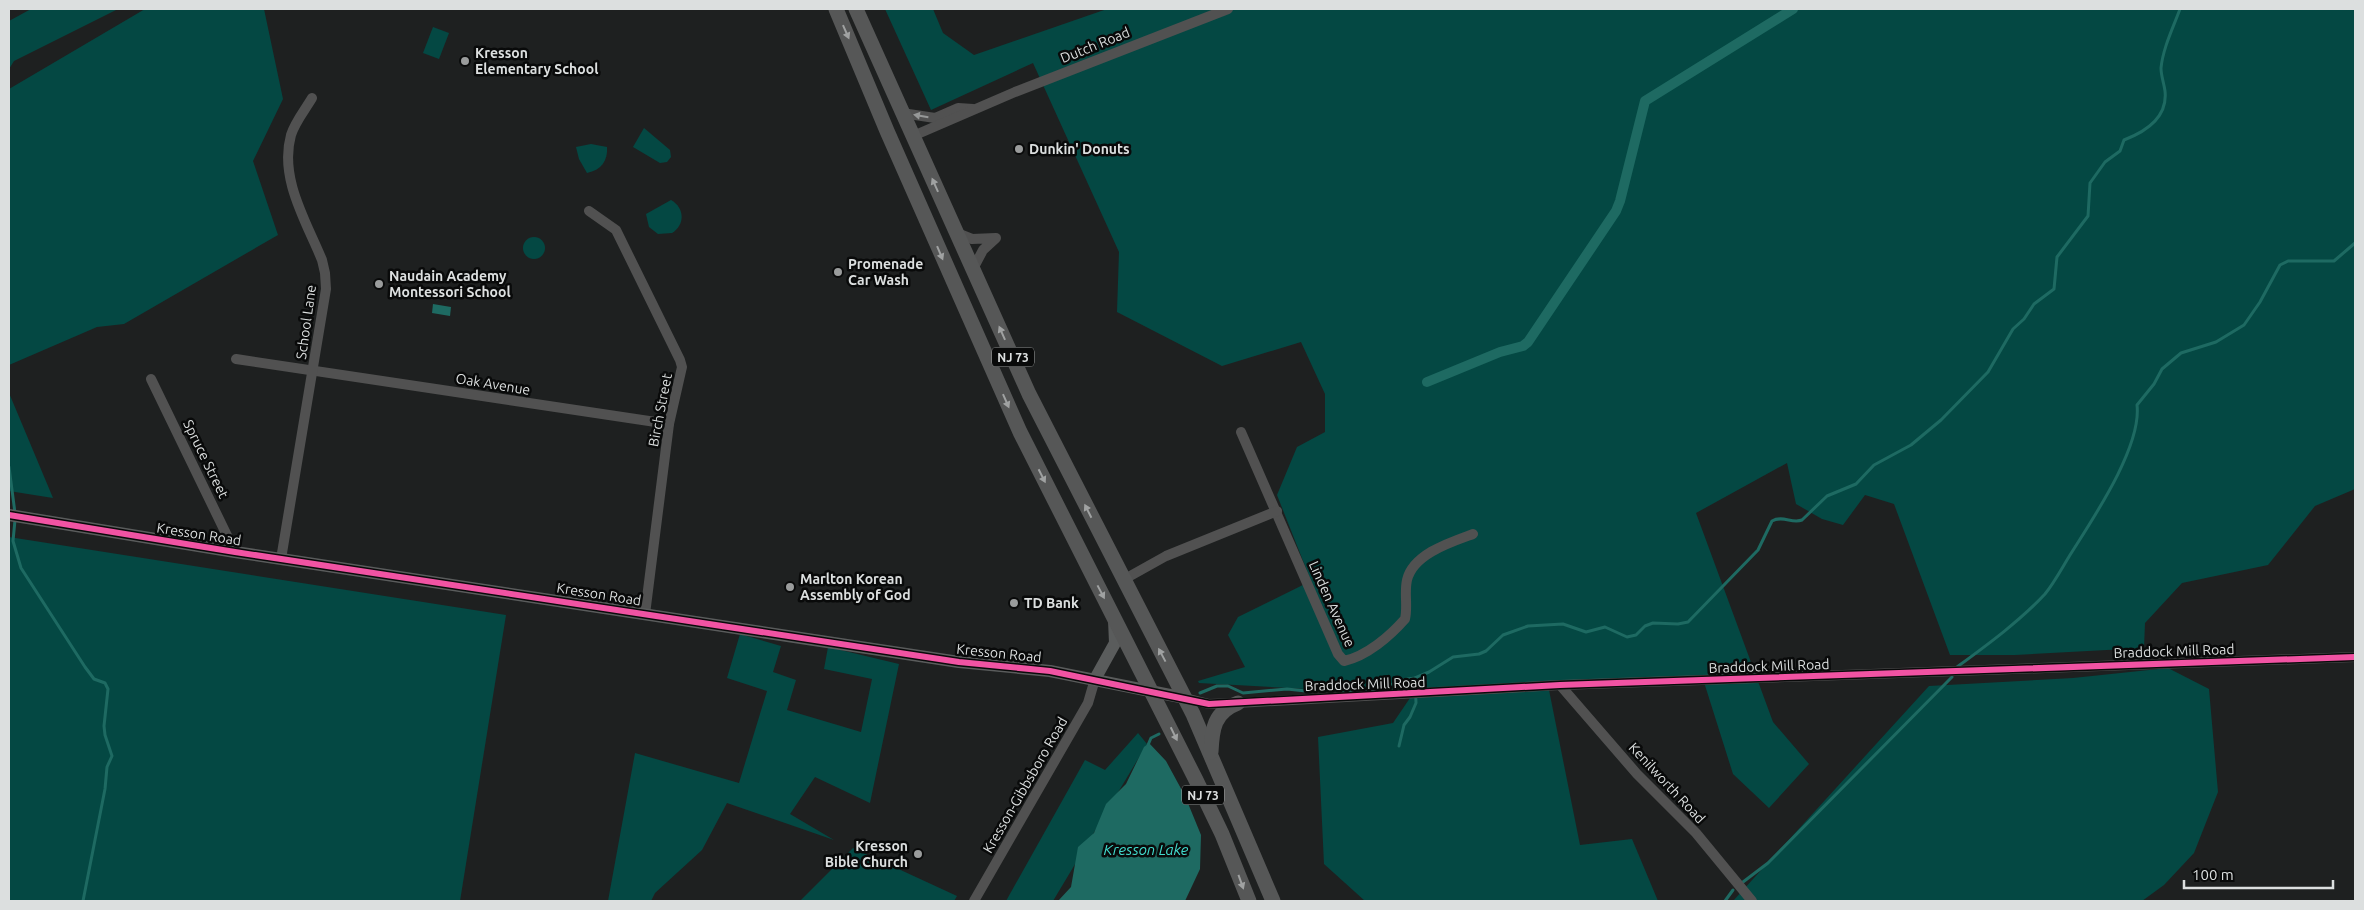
<svg xmlns="http://www.w3.org/2000/svg" width="2364" height="910" viewBox="0 0 2364 910" font-family="Ubuntu,sans-serif">
<style>
.green{fill:#044843}
.water{fill:#1e6a62}
.lines{fill:none;stroke-linecap:round;stroke-linejoin:round}
.stream{stroke:#1e6a62;stroke-width:3}
.canal{stroke:#1e6a62;stroke-width:10}
.minor{stroke:#515151;stroke-width:10}
.major{stroke:#5a5c5c;stroke-width:12}
.highway{stroke:#565757;stroke-width:15}
.cycleway-casing{stroke:#090a0a;stroke-width:9}
.cycleway{stroke:#f153a3;stroke-width:6}
.oneway{fill:#a0a2a2}
.oneway2{fill:#969898}
.poi-dot{fill:#9a9c9c;stroke:#090a0a;stroke-width:2}
.labels{text-anchor:middle;dominant-baseline:central;stroke-width:5;stroke-linejoin:round;paint-order:stroke}
.shield{fill:#090a0a;stroke:#9d9f9f;stroke-width:1}
.shield-label{font-size:12px;font-weight:bold;fill:#dcdfdf}
.street-label{font-size:14px;fill:#dcdfdf;stroke:#090a0a}
.poi-label{font-size:14px;font-weight:bold;fill:#dcdfdf;stroke:#090a0a;text-anchor:start}
.water-label{font-size:15px;font-style:italic;fill:#42dcce;stroke:#090a0a}
</style>
<rect width="100%" height="100%" fill="#1e2020"/>
<!-- green -->
<g class="green">
<polygon points="31,9 118,9 14,61 9,69 9,21"/>
<polygon points="145,9 264,9 283,99 253,161 278,235 124,324 97,327 9,365 9,89"/>
<polygon points="885,9 933,9 943,33 974,55 1107,9 2355,9 2355,489 2315,506 2268,565 2182,583 2145,623 2144,648 2015,655 1950,655 1894,504 1865,495 1843,525 1822,519 1796,504 1787,463 1696,513 1773,722 1809,764 1769,808 1733,774 1703,679 1548,685 1580,845 1632,839 1658,901 1365,901 1324,864 1318,737 1393,723 1412,695 1199,683 1198,681 1245,667 1228,635 1238,617 1311,581 1277,495 1297,447 1325,432 1325,394 1301,342 1222,366 1117,312 1119,252 1033,63 931,110"/>
<polygon points="433,27 449,33 439,59 423,53"/>
<polygon points="644,128 670,150 671,157 667,162 660,163 633,147"/>
<path d="M591,144L607,147C608,161 601,170 587,173L579,159L576,147Z"/>
<path d="M671,200C685,208 685,225 672,233L658,234L649,227L646,214Z"/>
<circle cx="534" cy="248" r="11"/>
<polygon points="9,393 53,498 9,491"/>
<polygon points="9,537 506,615 460,901 9,901"/>
<polygon points="740,634 781,646 773,672 796,680 787,710 861,732 872,679 824,669 828,647 899,664 870,803 815,777 790,814 834,840 727,803 702,850 655,893 651,901 608,901 635,753 739,783 767,691 727,678"/>
<polygon points="2168,668 2209,689 2218,792 2194,853 2164,885 2142,901 1733,901 1929,686 2073,678"/>
<polygon points="1138,733 1147,744 1053,901 1006,901 1085,760 1105,770"/>
<polygon points="853,848 957,896 954,901 800,901"/>
</g>
<!-- water -->
<g class="water">
<polygon points="433,304 451,307 450,316 432,313"/>
<polygon points="1149,743 1166,761 1185,796 1201,835 1200,869 1185,901 1058,901 1071,887 1078,847 1094,833 1106,804 1126,784 1144,747"/>
</g>
<g class="lines">
<!-- stream -->
<g class="stream">
<polyline points="9,467 15,513"/>
<polyline points="15,520 13,541 21,568 85,667 94,679 105,683 108,689 104,726 105,735 112,756 107,767 105,789 83,901"/>
<path d="M1957,667C1987,645 2020,621 2045,594C2054,583 2062,568 2070,555C2092,520 2142,447 2137,405L2154,384L2162,369L2181,353L2216,342L2244,325L2260,302L2280,265L2288,261H2334L2355,243"/>
<path d="M1379,690L1401,680L1415,678L1429,672L1453,657L1479,654L1486,651L1503,635L1528,626L1563,624L1586,632L1605,627L1627,637L1636,635L1645,626L1653,623L1678,624L1688,622L1758,550L1772,521C1783,515 1792,524 1802,520L1827,496L1856,484L1874,465L1911,445L1941,420L1988,372L2013,329L2024,319L2034,304L2054,289L2057,257L2088,216L2090,183L2105,162L2120,151L2124,140C2145,132 2168,118 2165,91C2164,83 2161,76 2161,68C2163,48 2173,28 2180,9"/>
<polyline points="1200,693 1217,686 1228,686 1243,693 1287,689 1306,691 1330,689 1347,691 1373,691"/>
<polyline points="1148,745 1151,738 1159,734"/>
<polyline points="1399,746 1404,725 1410,717 1416,703 1415,678"/>
<polyline points="1743,882 1768,863 1952,677"/>
<polyline points="1725,901 1733,890"/>
</g>
<!-- canal -->
<polyline class="canal" points="1427,382 1500,352 1523,346 1528,342 1616,211 1620,201 1645,101 1793,9"/>
<!-- minor -->
<g class="minor">
<polyline points="902,113 935,118 958,108 973,109"/>
<polyline points="913,136 1015,92 1228,9"/>
<polyline points="589,211 616,230 680,360 682,367 669,424 645,614"/>
<polyline points="957,233 972,239 996,238 983,250 973,269"/>
<polyline points="236,359 669,424"/>
<polyline points="151,379 235,552"/>
<path d="M1241,432L1338,654L1344,661C1367,656 1390,636 1405,619C1408,606 1404,593 1407,580C1413,554 1451,542 1473,534"/>
<path d="M281,559L326,289L325,273L322,260C306,221 279,178 291,135C295,122 305,110 312,98"/>
<polyline points="1123,580 1166,556 1277,511"/>
<polyline points="1560,685 1637,774 1696,833 1752,901"/>
<polyline points="1185,698 1209,704 1238,703 1560,685 2355,657"/>
<polyline points="974,901 1088,703 1095,679"/>
</g>
<!-- major -->
<g class="major">
<polyline points="9,515 235,552 959,662 1050,671 1185,698"/>
<polyline points="1095,679 1115,643 1114,620"/>
</g>
<!-- highway -->
<g class="highway">
<polyline points="836,9 887,131 1020,432 1196,780 1222,834 1249,901"/>
<polyline points="856,9 1029,394 1193,714 1273,901"/>
<path d="M1211,752C1212,729 1214,712 1238,703"/>
</g>
<defs>
<polyline id="cycleway" points="9,515 235,552 959,662 1050,671 1209,704 1560,685 2355,657"/>
</defs>
<!-- cycleway casing -->
<use href="#cycleway" class="cycleway-casing"/>
<!-- cycleway -->
<use href="#cycleway" class="cycleway"/>
</g>
<!-- one-way arrows -->
<defs><path id="oneway-solid" d="M-6-.8H1V-3.2L6.5 0L1 3.2V.8H-6Z" transform="scale(1.25)"/></defs>
<g class="oneway">
<use href="#oneway-solid" transform="translate(846 32) rotate(66)"/>
<use href="#oneway-solid" transform="translate(935 185) rotate(-114)"/>
<use href="#oneway-solid" transform="translate(940 253) rotate(67)"/>
<use href="#oneway-solid" transform="translate(1002 333) rotate(-114)"/>
<use href="#oneway-solid" transform="translate(1006 401) rotate(66)"/>
<use href="#oneway-solid" transform="translate(1042 476) rotate(63)"/>
<use href="#oneway-solid" transform="translate(1088 511) rotate(-117)"/>
<use href="#oneway-solid" transform="translate(1101 592) rotate(62)"/>
<use href="#oneway-solid" transform="translate(1162 655) rotate(-118)"/>
<use href="#oneway-solid" transform="translate(1174 734) rotate(64)"/>
<use href="#oneway-solid" transform="translate(1241 882) rotate(70)"/>
</g>
<use class="oneway2" href="#oneway-solid" transform="translate(921 116) rotate(-170)"/>
<!-- markers -->
<g class="poi-dot">
<circle cx="465" cy="61" r="5"/>
<circle cx="1019" cy="149" r="5"/>
<circle cx="838" cy="272" r="5"/>
<circle cx="379" cy="284" r="5"/>
<circle cx="790" cy="587" r="5"/>
<circle cx="1014" cy="603" r="5"/>
<circle cx="918" cy="854" r="5"/>
</g>
<g class="labels">
<!-- shield labels -->
<g class="shield">
<rect x="992" y="347.5" width="42" height="19" rx="4"/>
<rect x="1182" y="785.5" width="42" height="19" rx="4"/>
</g>
<g class="shield-label">
<text x="1013" y="357">NJ 73</text>
<text x="1203" y="795">NJ 73</text>
</g>
<!-- street labels -->
<g class="street-label">
<text transform="translate(1095 45) rotate(-22)">Dutch Road</text>
<text transform="translate(306 322) rotate(-82)">School Lane</text>
<text transform="translate(493 384) rotate(9)">Oak Avenue</text>
<text transform="translate(660 410) rotate(-79)">Birch Street</text>
<text transform="translate(206 459) rotate(64)">Spruce Street</text>
<text transform="translate(199 534) rotate(9)">Kresson Road</text>
<text transform="translate(599 594) rotate(9)">Kresson Road</text>
<text transform="translate(1332 604) rotate(66)">Linden Avenue</text>
<text transform="translate(2174 651) rotate(-2)">Braddock Mill Road</text>
<text transform="translate(999 653) rotate(6)">Kresson Road</text>
<text transform="translate(1769 666) rotate(-2)">Braddock Mill Road</text>
<text transform="translate(1365 684) rotate(-2)">Braddock Mill Road</text>
<text transform="translate(1667 783) rotate(47)">Kenilworth Road</text>
<text transform="translate(1025 785) rotate(-60)">Kresson-Gibbsboro Road</text>
</g>
<!-- poi labels -->
<g class="poi-label">
<text x="475" y="53">Kresson<tspan x="475" dy="16">Elementary School</tspan></text>
<text x="1029" y="149">Dunkin' Donuts</text>
<text x="848" y="264">Promenade<tspan x="848" dy="16">Car Wash</tspan></text>
<text x="389" y="276">Naudain Academy<tspan x="389" dy="16">Montessori School</tspan></text>
<text x="800" y="579">Marlton Korean<tspan x="800" dy="16">Assembly of God</tspan></text>
<text x="1024" y="603">TD Bank</text>
<text x="908" y="846" text-anchor="end">Kresson<tspan x="908" dy="16">Bible Church</tspan></text>
</g>
<!-- water labels -->
<g class="water-label">
<text x="1146" y="849">Kresson Lake</text>
</g>
</g>
<!-- border -->
<rect width="2364" height="910" fill="none" stroke="#dcdfdf" stroke-width="20"/>
<!-- scale -->
<path d="M2184 880v8h149v-8" fill="none" stroke="#dcdfdf" stroke-width="2.5"/>
<text x="2192" y="880" font-size="15" fill="#dcdfdf" stroke="#090a0a" stroke-width="4" paint-order="stroke">100 m</text>
</svg>
